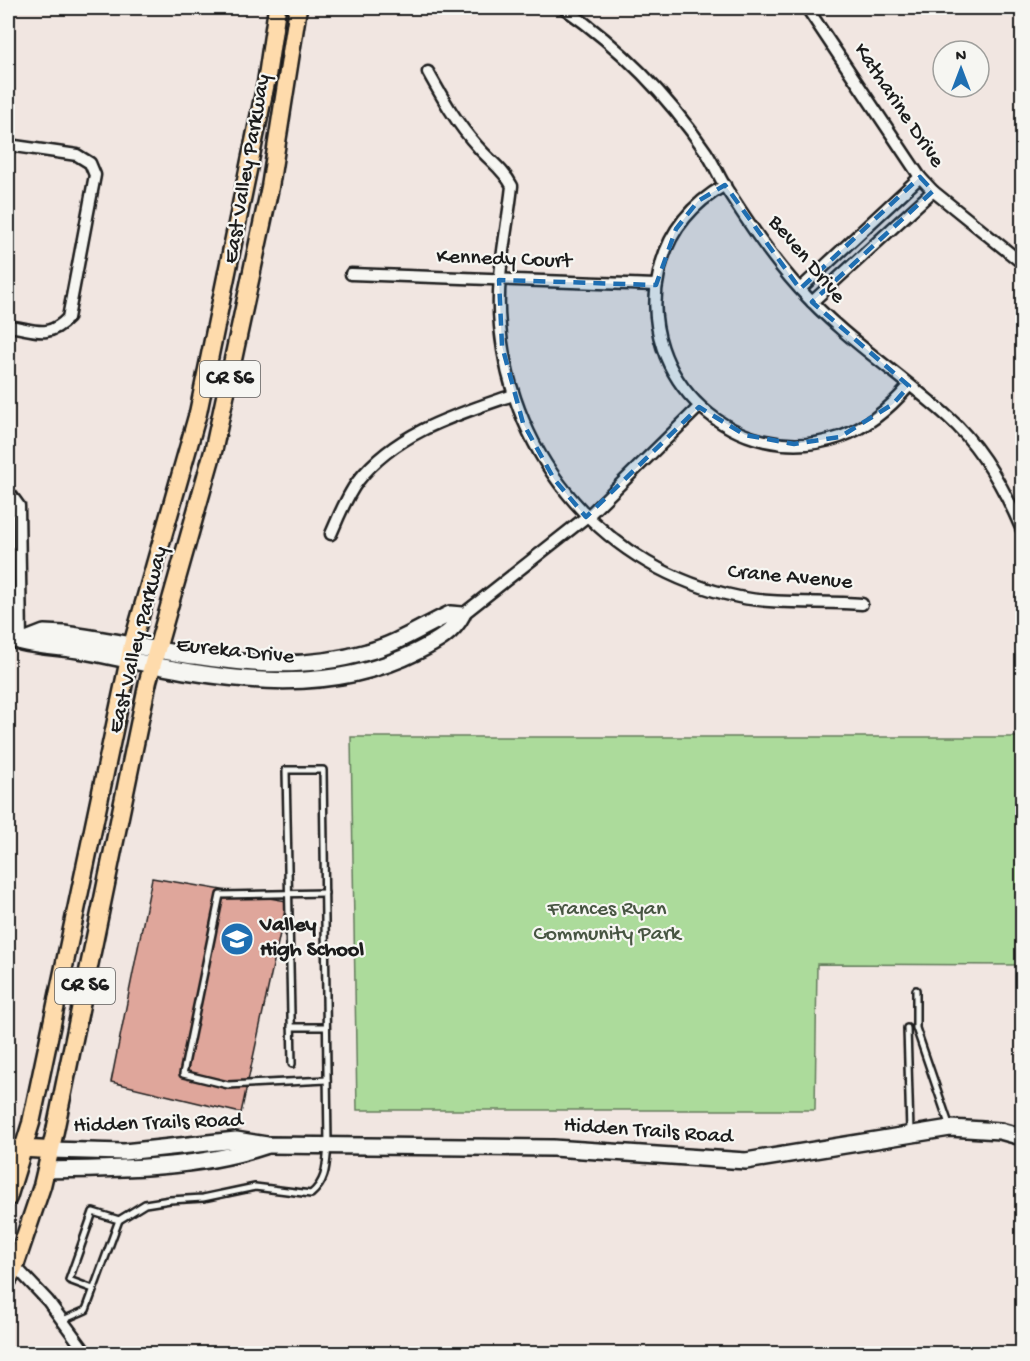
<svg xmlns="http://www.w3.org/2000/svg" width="1030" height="1361" viewBox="0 0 1030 1361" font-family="'Gochi Hand',sans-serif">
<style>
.green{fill:#acdb9b;stroke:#647c5c;stroke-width:1.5}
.building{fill:#dfa69b;stroke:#1c1c1c;stroke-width:1.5}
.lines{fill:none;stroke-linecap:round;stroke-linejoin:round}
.lane-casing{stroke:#1c1c1c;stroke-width:10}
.street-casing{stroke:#1c1c1c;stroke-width:15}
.secondary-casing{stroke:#1c1c1c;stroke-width:20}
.primary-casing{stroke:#1c1c1c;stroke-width:21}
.lane{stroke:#f6f6f2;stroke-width:5}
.street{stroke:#f6f6f2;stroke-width:10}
.secondary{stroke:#f6f6f2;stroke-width:15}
.primary{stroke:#fedbac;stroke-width:16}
.marked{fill:#1f6fb2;fill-opacity:0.2;stroke:#1f6fb2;stroke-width:4.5;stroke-dasharray:12 8;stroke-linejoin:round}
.labels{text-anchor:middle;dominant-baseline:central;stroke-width:4.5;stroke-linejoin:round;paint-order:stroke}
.shield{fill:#f6f6f2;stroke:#5d5d5c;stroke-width:1.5}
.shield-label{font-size:21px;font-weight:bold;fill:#1c1c1c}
.street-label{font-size:22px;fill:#1c1c1c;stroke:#f6f6f2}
.park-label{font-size:22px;fill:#475542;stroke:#f6f6f2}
.poi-label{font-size:22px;font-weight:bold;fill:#1c1c1c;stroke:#f6f6f2;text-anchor:start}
</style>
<rect width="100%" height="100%" fill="#f1e6e1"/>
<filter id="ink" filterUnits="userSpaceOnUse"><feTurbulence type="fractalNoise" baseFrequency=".0167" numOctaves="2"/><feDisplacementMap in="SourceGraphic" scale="12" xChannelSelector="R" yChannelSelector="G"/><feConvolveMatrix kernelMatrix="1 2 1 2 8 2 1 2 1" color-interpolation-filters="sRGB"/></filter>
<g filter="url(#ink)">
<!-- green -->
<polygon class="green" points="351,737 1022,737 1022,965 817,964 815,1110 357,1110"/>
<!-- building -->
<polygon class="building" points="152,878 287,901 241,1113 111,1082"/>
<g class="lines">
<defs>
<g id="lane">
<polyline points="325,893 220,895 183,1074 228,1085 327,1080"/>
<polyline points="916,990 916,1028 950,1127"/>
<polyline points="291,1027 326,1027"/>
<polyline points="907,1028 910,1132"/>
<path d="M119,1220L145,1204L170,1200L203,1198L255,1187L311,1194C327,1181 326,1165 328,1145L323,770H286L292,1064"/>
<polyline points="63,1320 86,1310 119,1220 93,1212 69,1280 93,1289"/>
</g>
<g id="street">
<path d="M564,8C620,47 668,96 706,152C714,164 719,177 726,188C748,222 771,257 798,287C842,337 899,373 948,417C982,447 1005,490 1022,530"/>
<polyline points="807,8 920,177 933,191 1022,263"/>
<path d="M428,72C443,99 457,124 478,147C490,161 504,170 512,186C507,233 495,279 500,326C512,460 606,570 739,597C778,605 821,601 862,604"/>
<path d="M8,145L77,155L90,163L95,175L68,318C47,340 34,329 8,326"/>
<path d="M725,185C690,205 667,234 659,273C635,378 736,472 840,437C868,427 890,408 909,386"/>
<polyline points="351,274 656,285"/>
<polyline points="800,289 920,177"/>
<polyline points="812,302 933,191"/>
<polyline points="8,494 11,495 19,506 21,642 8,643"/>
<path d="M331,534C339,516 346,497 358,481C396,432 458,414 513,395"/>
<polyline points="462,615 590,514 699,407"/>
<polyline points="15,1266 48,1301 87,1354"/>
</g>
<g id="secondary">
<path d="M450,614L462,615C453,633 436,642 418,651C312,705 194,673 84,651C63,647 42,647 21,642L44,633L64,634C164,647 267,682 367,652C397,644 422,627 450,614Z"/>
<polyline points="50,1150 124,1152 236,1140 267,1145 553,1148 746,1161 950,1128 1000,1131 1022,1137"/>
<path d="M46,1170C119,1169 196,1169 265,1146"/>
</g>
<g id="primary">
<polyline points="8,1148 50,1150"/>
<polyline points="8,1198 31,1123 132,645 198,413 266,83 277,8"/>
<polyline points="8,1280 15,1266 42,1186 55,1131 148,681 214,448 270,187 298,8"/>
</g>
</defs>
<!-- lane casing -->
<use href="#lane" class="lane-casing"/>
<!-- street casing -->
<use href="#street" class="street-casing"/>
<!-- secondary casing -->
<use href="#secondary" class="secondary-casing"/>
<!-- primary casing -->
<use href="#primary" class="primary-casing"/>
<!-- lane -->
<use href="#lane" class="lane"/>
<!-- street -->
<use href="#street" class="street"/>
<!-- secondary -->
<use href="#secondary" class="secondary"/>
<!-- primary -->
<use href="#primary" class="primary"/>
</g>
</g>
<!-- marked area -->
<path class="marked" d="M920,177L933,191L812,302L909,386L893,404L840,437L794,444L745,435L699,407L586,517L554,479L523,423L502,346L499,280L656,285L676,229L698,201L725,185L800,289Z"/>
<!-- icons -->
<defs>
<symbol id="school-disc" viewBox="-11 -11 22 22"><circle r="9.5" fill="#1f6fb2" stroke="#f6f6f2"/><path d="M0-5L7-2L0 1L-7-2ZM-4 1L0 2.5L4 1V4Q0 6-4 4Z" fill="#fff"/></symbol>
</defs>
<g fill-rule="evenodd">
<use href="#school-disc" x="218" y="920" width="38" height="38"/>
</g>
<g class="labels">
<!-- shield labels -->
<g class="shield">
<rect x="200" y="361" width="60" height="36" rx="4.5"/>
<rect x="55" y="968" width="60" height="36" rx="4.5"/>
</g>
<g class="shield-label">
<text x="230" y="379">CR S6</text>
<text x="85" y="986">CR S6</text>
</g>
<!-- street labels -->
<g class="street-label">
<text transform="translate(898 106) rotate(56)">Katharine Drive</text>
<text transform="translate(248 169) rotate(-80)">East Valley Parkway</text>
<text transform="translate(504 260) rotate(2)">Kennedy Court</text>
<text transform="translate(806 260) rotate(50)">Beven Drive</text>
<text transform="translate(790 578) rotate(5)">Crane Avenue</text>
<text transform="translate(139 640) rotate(-76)">East Valley Parkway</text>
<text transform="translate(235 652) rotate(6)">Eureka Drive</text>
<text transform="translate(158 1124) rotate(-2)">Hidden Trails Road</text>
<text transform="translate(648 1132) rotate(4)">Hidden Trails Road</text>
</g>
<!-- park labels -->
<g class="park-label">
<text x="607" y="910">Frances Ryan<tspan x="607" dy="25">Community Park</tspan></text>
</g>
<!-- poi labels -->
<g class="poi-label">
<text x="260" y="926">Valley<tspan x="260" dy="25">High School</tspan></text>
</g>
</g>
<!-- margin -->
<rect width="1030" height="1361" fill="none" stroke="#f6f6f2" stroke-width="30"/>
<rect x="15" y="15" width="1000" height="1331" fill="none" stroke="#1c1c1c" stroke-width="2" filter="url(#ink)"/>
<!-- north arrow -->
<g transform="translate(961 69)"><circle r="28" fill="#f6f6f2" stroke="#9f9f9c" stroke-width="1.5"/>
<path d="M0-4.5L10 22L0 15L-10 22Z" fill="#1f6fb2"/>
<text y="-9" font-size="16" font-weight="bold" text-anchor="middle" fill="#1c1c1c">N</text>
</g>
</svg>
